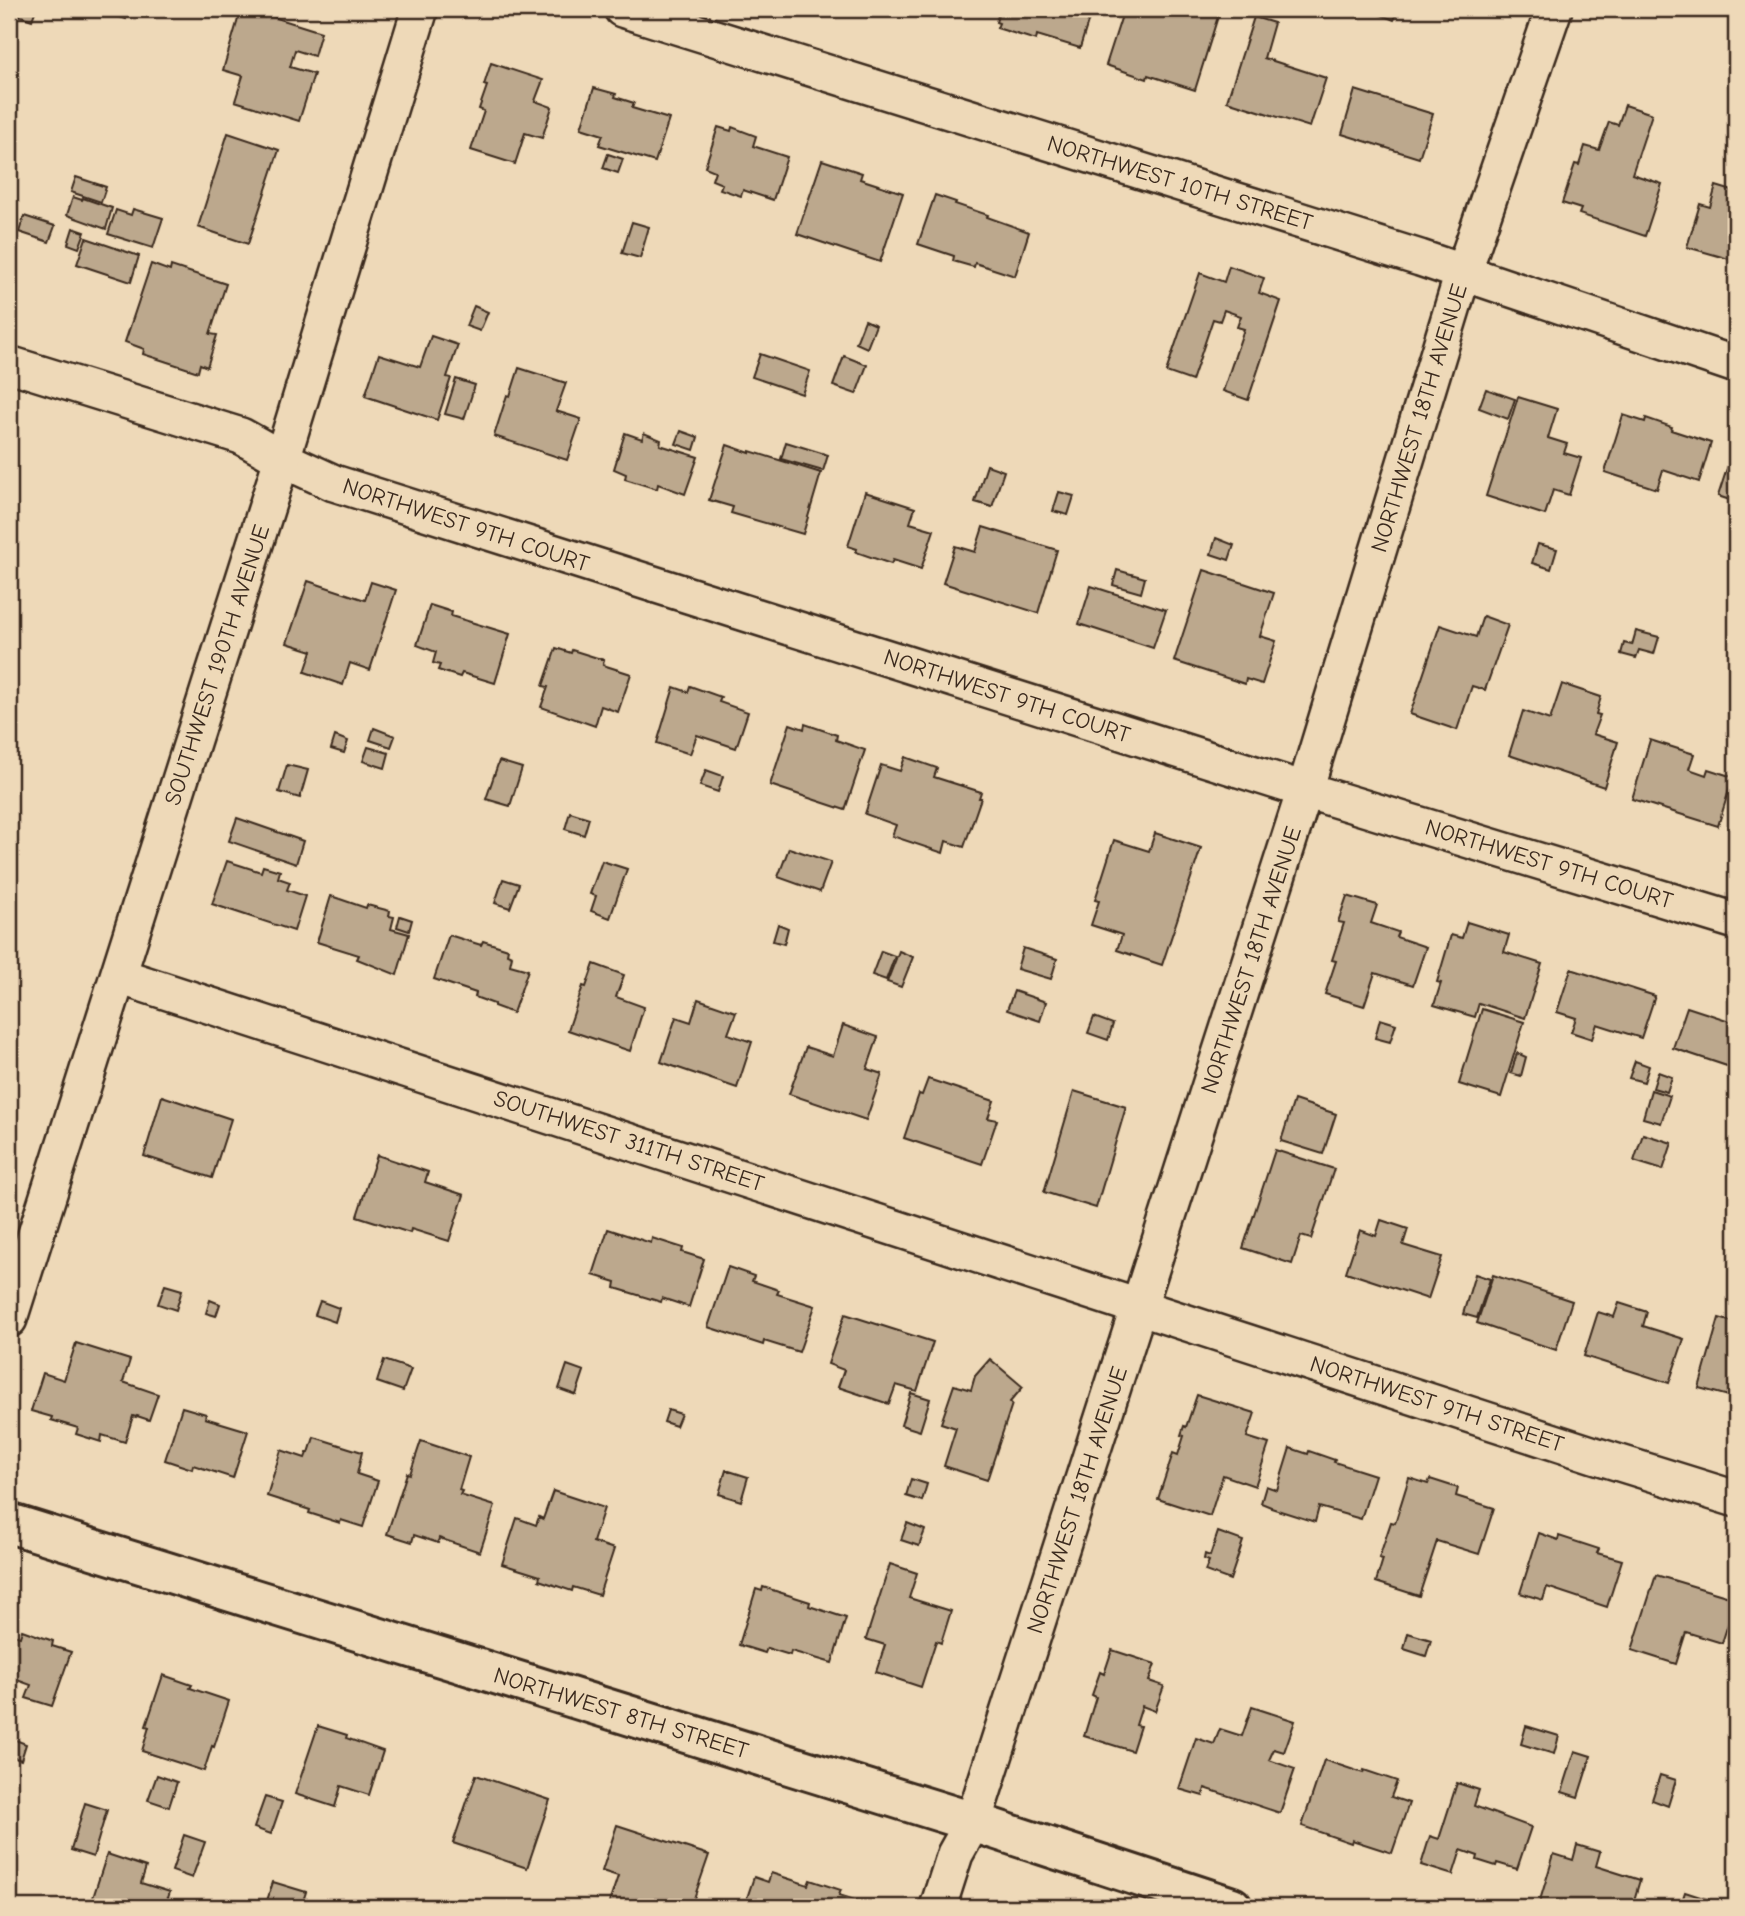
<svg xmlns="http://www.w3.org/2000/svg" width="1745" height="1916" viewBox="0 0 1745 1916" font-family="'Comic Neue',sans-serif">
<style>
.building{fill:#bca88d;stroke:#3b2a1e;stroke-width:2}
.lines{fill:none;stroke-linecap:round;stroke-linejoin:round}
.street-casing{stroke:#3b2a1e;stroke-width:40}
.secondary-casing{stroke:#3b2a1e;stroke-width:44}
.street{stroke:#eed9b8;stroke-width:35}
.secondary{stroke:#eed9b8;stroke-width:38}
.labels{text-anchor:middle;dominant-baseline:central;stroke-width:5;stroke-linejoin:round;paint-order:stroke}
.street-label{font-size:23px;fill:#3b2a1e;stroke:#eed9b8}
</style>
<rect width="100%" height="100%" fill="#eed9b8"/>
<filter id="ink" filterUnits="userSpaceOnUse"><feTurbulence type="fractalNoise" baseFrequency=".0143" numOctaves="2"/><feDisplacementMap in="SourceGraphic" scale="14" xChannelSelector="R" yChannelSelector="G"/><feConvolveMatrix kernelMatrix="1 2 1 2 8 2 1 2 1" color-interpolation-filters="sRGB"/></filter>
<g filter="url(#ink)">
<!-- building -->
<g class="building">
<polygon points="9,9 36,9 32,20 9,12"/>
<polygon points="112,9 129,9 126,19 110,14"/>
<polygon points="241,9 264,17 264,14 321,32 314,56 295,50 290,67 314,74 299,121 235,101 243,76 223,70"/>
<polygon points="1000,9 1092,9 1080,48 1037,35 1036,40 997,28 999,23 996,22"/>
<polygon points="1124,9 1215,9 1220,10 1195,90 1148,75 1147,79 1106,65"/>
<polygon points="1377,9 1399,9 1394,20 1376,13"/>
<polygon points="1254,17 1274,23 1264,58 1326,78 1310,127 1227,101"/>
<polygon points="491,63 543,80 535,101 552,107 542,138 525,133 515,164 471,150 484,111 479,109 487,86 484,85"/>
<polygon points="594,88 616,94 615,97 634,103 632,108 669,119 655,162 599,145 603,135 581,128"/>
<polygon points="1355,90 1433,114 1419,158 1342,134"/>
<polygon points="1625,105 1652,114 1632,174 1662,184 1645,236 1579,214 1581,209 1562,203 1575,164 1579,165 1585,146 1599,150 1609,122 1618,125"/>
<polygon points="718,127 731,131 732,127 756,136 753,146 787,157 773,200 743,190 741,196 720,189 722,184 712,180 715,171 705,167"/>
<polygon points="228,133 279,150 248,244 198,227"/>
<polygon points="608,154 623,159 618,173 603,168"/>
<polygon points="822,160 862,173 860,179 903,193 880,262 797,234"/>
<polygon points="76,177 106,187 101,202 71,192"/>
<polygon points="1716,186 1736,192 1736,261 1687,247 1700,204 1710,207"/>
<polygon points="935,195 956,202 955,204 988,215 987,217 1029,232 1015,276 975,263 974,267 953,261 954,256 918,244"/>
<polygon points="73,197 82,200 83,198 112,208 106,229 67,215"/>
<polygon points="133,209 163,218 153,248 108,234 116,210 131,215"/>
<polygon points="24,216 55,226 49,242 19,232"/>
<polygon points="632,222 649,227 640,258 622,253"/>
<polygon points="73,228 85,232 79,248 68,244"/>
<polygon points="86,238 139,256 131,282 77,264"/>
<polygon points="151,264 170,271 171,266 226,284 210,334 217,335 207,367 200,364 198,372 143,354 144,349 125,342"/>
<polygon points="1229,266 1264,278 1259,293 1281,301 1248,400 1223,391 1244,329 1237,327 1241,316 1224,310 1220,321 1213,319 1192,381 1166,372 1200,273 1224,282"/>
<polygon points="474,306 488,312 480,331 466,326"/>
<polygon points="865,320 876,325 867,348 856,343"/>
<polygon points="431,336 458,345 447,377 451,378 437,420 365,396 379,354 420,367"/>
<polygon points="760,354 810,371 802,394 752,377"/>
<polygon points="844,356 867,365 856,394 833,386"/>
<polygon points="519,368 566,383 556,411 581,419 567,460 494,436 507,395 510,396"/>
<polygon points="456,379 475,385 464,419 445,414"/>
<polygon points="1486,389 1515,399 1508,419 1479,408"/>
<polygon points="1518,397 1557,409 1548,438 1567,444 1564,453 1581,458 1569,495 1553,490 1545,515 1486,496"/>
<polygon points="1623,415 1645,422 1646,418 1672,427 1671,430 1711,443 1699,482 1663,470 1657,489 1605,472"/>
<polygon points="681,431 698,437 694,450 676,444"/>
<polygon points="625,433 642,439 644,433 661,440 660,445 698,457 685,494 658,484 657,489 625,479 626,474 614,469"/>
<polygon points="786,442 828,455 823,471 781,459"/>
<polygon points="727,445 750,453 750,451 821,473 803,534 731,513 733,507 709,500"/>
<polygon points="1731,456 1736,458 1736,502 1718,496"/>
<polygon points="987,465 1004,471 992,507 975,502"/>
<polygon points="865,492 915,508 910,523 934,530 921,569 893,560 891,564 856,552 857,549 848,546"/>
<polygon points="1059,492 1074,496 1068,515 1053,511"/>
<polygon points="983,527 1057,550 1038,613 943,583 955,546 975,552"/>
<polygon points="1216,538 1234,545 1229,560 1211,554"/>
<polygon points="1538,544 1557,549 1551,569 1532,563"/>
<polygon points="1117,570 1145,578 1141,593 1113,585"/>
<polygon points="1204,570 1274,593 1260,636 1276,641 1262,684 1246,679 1245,684 1174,661"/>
<polygon points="308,581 365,600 371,582 396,590 370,670 350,663 343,685 305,672 312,651 287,643"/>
<polygon points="1091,586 1166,610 1153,648 1079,624"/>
<polygon points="430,605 452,612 451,616 510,634 495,683 462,673 460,677 438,670 440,665 433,663 436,652 417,645"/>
<polygon points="1483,616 1508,625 1485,690 1472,686 1457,730 1410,714 1440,625 1476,637"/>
<polygon points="1636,631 1659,637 1654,654 1639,650 1636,658 1621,654 1624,643 1632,645"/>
<polygon points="556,648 571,653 572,650 604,660 603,665 631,674 618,712 601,706 595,726 541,707 548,687 543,686"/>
<polygon points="1562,684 1601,697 1596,714 1600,715 1593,734 1618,742 1604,787 1509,755 1523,711 1550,720"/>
<polygon points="690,686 721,697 719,702 748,712 736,748 697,735 690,754 657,743 674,687 688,692"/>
<polygon points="790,724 804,729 805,724 837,735 836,740 865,750 845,810 770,785"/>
<polygon points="374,728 395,736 391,747 370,740"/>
<polygon points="335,736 348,741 344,753 331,749"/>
<polygon points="1650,740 1694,754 1689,769 1706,775 1708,769 1733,777 1718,826 1632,799"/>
<polygon points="368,747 389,753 385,768 363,761"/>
<polygon points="905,757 937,768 934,777 981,792 979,798 981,798 964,847 946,841 943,853 892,836 896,825 865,814 881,765 900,771"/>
<polygon points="499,761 522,768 510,806 486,799"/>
<polygon points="287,765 308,770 300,798 279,792"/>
<polygon points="706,770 723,776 718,792 700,786"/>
<polygon points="570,812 589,818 584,835 565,829"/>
<polygon points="237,818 303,841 296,864 229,841"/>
<polygon points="1155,833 1201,848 1162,965 1117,950 1122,935 1091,925 1099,901 1095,900 1114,840 1149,851"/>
<polygon points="789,848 831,862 820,892 778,877"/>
<polygon points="227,861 261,872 263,866 280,871 278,878 290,882 287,890 305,896 294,931 212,904"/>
<polygon points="602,861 627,869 610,918 591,911 596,896 590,894"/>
<polygon points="503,879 519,884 510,908 495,903"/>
<polygon points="331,896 366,908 367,905 390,911 389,916 394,917 391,929 409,934 397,975 357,959 359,955 317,942"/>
<polygon points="1347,896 1377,905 1371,923 1398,932 1396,937 1426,947 1413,985 1375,973 1364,1006 1325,994 1336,961 1332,960 1344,923 1338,922"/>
<polygon points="400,916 412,920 409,931 397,927"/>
<polygon points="1467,922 1509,935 1504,952 1542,964 1525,1018 1479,1003 1475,1017 1434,1005 1441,983 1437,982 1451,935 1462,938"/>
<polygon points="778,924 788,928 784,944 773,941"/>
<polygon points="449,935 481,945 483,941 508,949 507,954 512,956 510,965 528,970 513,1013 494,1006 494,1004 475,997 476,993 434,979"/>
<polygon points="1023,948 1057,959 1051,979 1017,969"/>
<polygon points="881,951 895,956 886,980 872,975"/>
<polygon points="899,951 913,957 901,987 887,982"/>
<polygon points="594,964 624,975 616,997 644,1007 630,1051 568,1030 583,986 586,987"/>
<polygon points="1571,969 1655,996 1641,1038 1597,1024 1592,1039 1571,1032 1576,1018 1557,1012"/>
<polygon points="1014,991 1046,1002 1040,1021 1007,1010"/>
<polygon points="698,999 736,1012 728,1034 752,1042 737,1088 661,1062 676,1017 691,1022"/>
<polygon points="1687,1007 1736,1023 1736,1069 1673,1048"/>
<polygon points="1482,1009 1524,1022 1501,1097 1459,1084"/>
<polygon points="1094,1017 1113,1024 1108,1040 1088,1033"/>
<polygon points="1380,1019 1396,1024 1390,1042 1375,1038"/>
<polygon points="843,1025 878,1037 867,1069 882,1074 866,1120 789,1094 806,1047 833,1056"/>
<polygon points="1517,1053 1526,1057 1521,1076 1511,1073"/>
<polygon points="1635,1061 1649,1066 1644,1082 1629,1078"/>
<polygon points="1658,1072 1672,1077 1667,1092 1653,1088"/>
<polygon points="928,1079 994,1101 988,1118 997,1120 982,1164 904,1138 919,1094 922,1095"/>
<polygon points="1651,1090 1670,1096 1661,1123 1643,1118"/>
<polygon points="1074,1091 1126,1107 1096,1208 1044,1192"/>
<polygon points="162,1096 231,1119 212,1178 144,1156"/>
<polygon points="1294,1100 1336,1114 1323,1154 1281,1141"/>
<polygon points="1643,1134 1672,1143 1663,1170 1634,1161"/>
<polygon points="1275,1150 1334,1169 1311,1239 1301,1236 1292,1264 1243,1248"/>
<polygon points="377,1155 428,1172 425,1182 464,1195 449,1241 411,1229 410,1233 357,1216"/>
<polygon points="1381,1220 1408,1229 1403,1245 1442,1257 1428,1299 1346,1272 1360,1230 1376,1236"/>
<polygon points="608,1229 651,1243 652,1238 683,1248 682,1252 704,1259 689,1307 662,1298 661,1302 615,1288 616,1282 593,1275"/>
<polygon points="728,1267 754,1276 752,1281 779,1290 777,1294 815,1306 799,1352 764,1341 763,1345 708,1327"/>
<polygon points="1475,1274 1490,1279 1477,1318 1463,1314"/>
<polygon points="1493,1275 1572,1301 1556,1350 1477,1323"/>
<polygon points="165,1285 182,1290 176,1310 158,1304"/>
<polygon points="210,1300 220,1304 216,1316 206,1313"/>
<polygon points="320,1301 339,1308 335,1322 315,1315"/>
<polygon points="1619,1303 1647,1312 1643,1326 1684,1339 1669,1383 1584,1356 1598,1312 1614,1317"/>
<polygon points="845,1314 933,1342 917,1391 896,1385 889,1404 838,1387 844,1370 828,1364"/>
<polygon points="1719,1318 1736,1323 1736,1398 1699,1388"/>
<polygon points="76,1343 130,1360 123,1382 158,1394 149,1420 137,1416 136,1417 133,1416 125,1442 102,1435 101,1442 76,1434 78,1428 51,1420 52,1417 31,1411 43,1373 64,1380"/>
<polygon points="990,1359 1023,1387 1010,1402 1012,1404 987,1480 944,1466 956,1428 941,1423 954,1385 971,1390 975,1376"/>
<polygon points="384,1360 411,1369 403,1391 377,1382"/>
<polygon points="567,1365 584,1371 576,1395 559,1389"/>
<polygon points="911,1393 930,1399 920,1431 901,1425"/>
<polygon points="1197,1395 1255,1413 1247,1437 1269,1444 1255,1486 1223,1475 1210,1516 1158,1499 1173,1453 1178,1455 1184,1436 1181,1435 1184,1426 1186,1427"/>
<polygon points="182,1407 206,1414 205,1418 248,1431 233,1478 193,1465 192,1469 165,1460"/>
<polygon points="668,1410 681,1414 676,1426 664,1422"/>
<polygon points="314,1437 362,1452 357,1474 378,1481 363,1527 341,1520 340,1523 309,1513 310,1510 267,1496 281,1450 305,1458 307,1453 309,1453"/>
<polygon points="421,1441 469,1457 459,1490 462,1491 460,1495 495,1506 480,1552 439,1538 438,1543 414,1535 412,1542 387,1534 407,1473 410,1474"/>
<polygon points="1290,1448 1308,1454 1309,1451 1335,1460 1334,1462 1375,1475 1361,1519 1319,1507 1315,1522 1271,1508 1271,1507 1261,1503 1266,1486 1277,1490"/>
<polygon points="726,1470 748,1477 741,1501 719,1494"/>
<polygon points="1409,1478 1428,1484 1430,1479 1458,1488 1456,1496 1494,1508 1479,1554 1437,1541 1419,1596 1376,1582 1383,1559 1379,1558 1391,1522 1395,1523"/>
<polygon points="911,1479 927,1484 922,1501 906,1496"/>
<polygon points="553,1491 604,1508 593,1542 614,1549 599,1595 573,1587 572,1591 539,1580 540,1576 502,1564 517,1518 536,1525 539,1517 543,1519"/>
<polygon points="907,1523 925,1530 919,1546 901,1540"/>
<polygon points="1218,1532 1243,1541 1230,1580 1205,1571 1209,1561 1204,1559 1205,1554 1210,1556"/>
<polygon points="1539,1533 1558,1540 1559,1536 1599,1549 1597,1553 1622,1560 1607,1607 1547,1587 1543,1600 1520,1593"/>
<polygon points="890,1564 917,1573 909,1598 951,1611 941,1643 936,1641 921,1687 876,1672 885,1645 866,1639"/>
<polygon points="1656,1575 1736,1599 1722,1643 1686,1632 1676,1664 1632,1650"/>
<polygon points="763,1587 810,1602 809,1606 846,1618 832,1663 791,1651 790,1655 767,1648 765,1653 739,1645 756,1589 762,1591"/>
<polygon points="22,1630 53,1641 52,1646 71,1652 52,1706 26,1698 31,1685 9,1677 9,1633 20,1637"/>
<polygon points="1408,1633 1431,1640 1426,1656 1404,1649"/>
<polygon points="1112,1650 1155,1664 1149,1681 1164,1686 1155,1711 1142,1706 1136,1725 1140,1726 1132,1751 1084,1736 1096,1697 1092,1695 1100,1672 1104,1674"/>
<polygon points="163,1675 192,1685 190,1688 229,1701 214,1747 212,1746 204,1771 142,1751 149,1727 146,1726"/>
<polygon points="1252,1707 1295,1721 1284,1752 1274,1749 1269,1760 1295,1769 1280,1813 1205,1788 1203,1796 1179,1789 1196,1738 1214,1744 1220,1729 1242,1736"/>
<polygon points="318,1726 347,1735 346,1738 383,1751 369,1795 341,1786 335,1807 295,1794"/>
<polygon points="1526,1726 1559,1736 1554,1754 1521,1744"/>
<polygon points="13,1739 26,1744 21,1760 9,1756"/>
<polygon points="1575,1751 1591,1756 1578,1797 1562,1792"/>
<polygon points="1324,1760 1363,1773 1364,1770 1397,1781 1391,1797 1409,1803 1392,1853 1352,1840 1351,1843 1302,1826"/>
<polygon points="157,1775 177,1782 169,1807 148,1800"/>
<polygon points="476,1775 550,1800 527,1868 453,1843"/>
<polygon points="1660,1775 1676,1780 1668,1806 1652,1800"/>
<polygon points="1457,1783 1479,1790 1474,1806 1531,1827 1517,1869 1497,1863 1496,1866 1477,1860 1478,1856 1461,1850 1453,1875 1421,1865 1430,1836 1439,1839"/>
<polygon points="265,1797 282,1802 271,1834 254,1828"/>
<polygon points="85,1803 107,1810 93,1857 71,1850"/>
<polygon points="617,1825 709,1855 691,1907 612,1907 608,1906 618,1876 602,1871"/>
<polygon points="184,1835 205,1842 192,1878 172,1871"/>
<polygon points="1577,1845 1600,1852 1596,1866 1640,1880 1632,1907 1538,1907 1554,1854 1573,1860"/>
<polygon points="107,1854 146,1867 141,1883 170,1892 165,1907 90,1907"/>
<polygon points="771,1873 808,1885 810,1880 841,1890 839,1895 864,1903 863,1907 744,1907 754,1877 768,1882"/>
<polygon points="273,1882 306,1892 301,1907 265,1907"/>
<polygon points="1685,1892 1731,1907 1680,1907"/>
</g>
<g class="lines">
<defs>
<g id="street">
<polyline points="622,9 1420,258 1736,365"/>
<polyline points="9,364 241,436 282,459 334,483 1305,790 1736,921"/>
<polyline points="119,976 1594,1455 1736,1499"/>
<polyline points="9,1319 282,459 420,9"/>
<polyline points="938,1907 955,1854 973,1822 1305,790 1463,273 1554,9"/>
</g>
<polyline id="secondary" points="9,1523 973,1822 1232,1907"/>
</defs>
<!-- street casing -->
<use href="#street" class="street-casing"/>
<!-- secondary casing -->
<use href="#secondary" class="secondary-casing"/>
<!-- street -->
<use href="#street" class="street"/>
<!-- secondary -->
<use href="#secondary" class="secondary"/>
</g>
</g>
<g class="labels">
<!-- street labels -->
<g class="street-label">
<text transform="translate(1180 183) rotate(17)">NORTHWEST 10TH STREET</text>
<text transform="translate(1419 418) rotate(-73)">NORTHWEST 18TH AVENUE</text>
<text transform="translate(466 525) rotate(18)">NORTHWEST 9TH COURT</text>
<text transform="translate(217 665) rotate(-72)">SOUTHWEST 190TH AVENUE</text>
<text transform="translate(1007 696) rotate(18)">NORTHWEST 9TH COURT</text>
<text transform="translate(1549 864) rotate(17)">NORTHWEST 9TH COURT</text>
<text transform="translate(1251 960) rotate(-72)">NORTHWEST 18TH AVENUE</text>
<text transform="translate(629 1141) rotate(18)">SOUTHWEST 311TH STREET</text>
<text transform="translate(1437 1404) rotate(18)">NORTHWEST 9TH STREET</text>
<text transform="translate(1077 1500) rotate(-72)">NORTHWEST 18TH AVENUE</text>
<text transform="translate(621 1713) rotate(17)">NORTHWEST 8TH STREET</text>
</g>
</g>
<!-- margin -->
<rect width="1745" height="1916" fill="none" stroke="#eed9b8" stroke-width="35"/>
<rect x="18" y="18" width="1710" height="1881" fill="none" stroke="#3b2a1e" stroke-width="2.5" filter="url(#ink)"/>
</svg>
